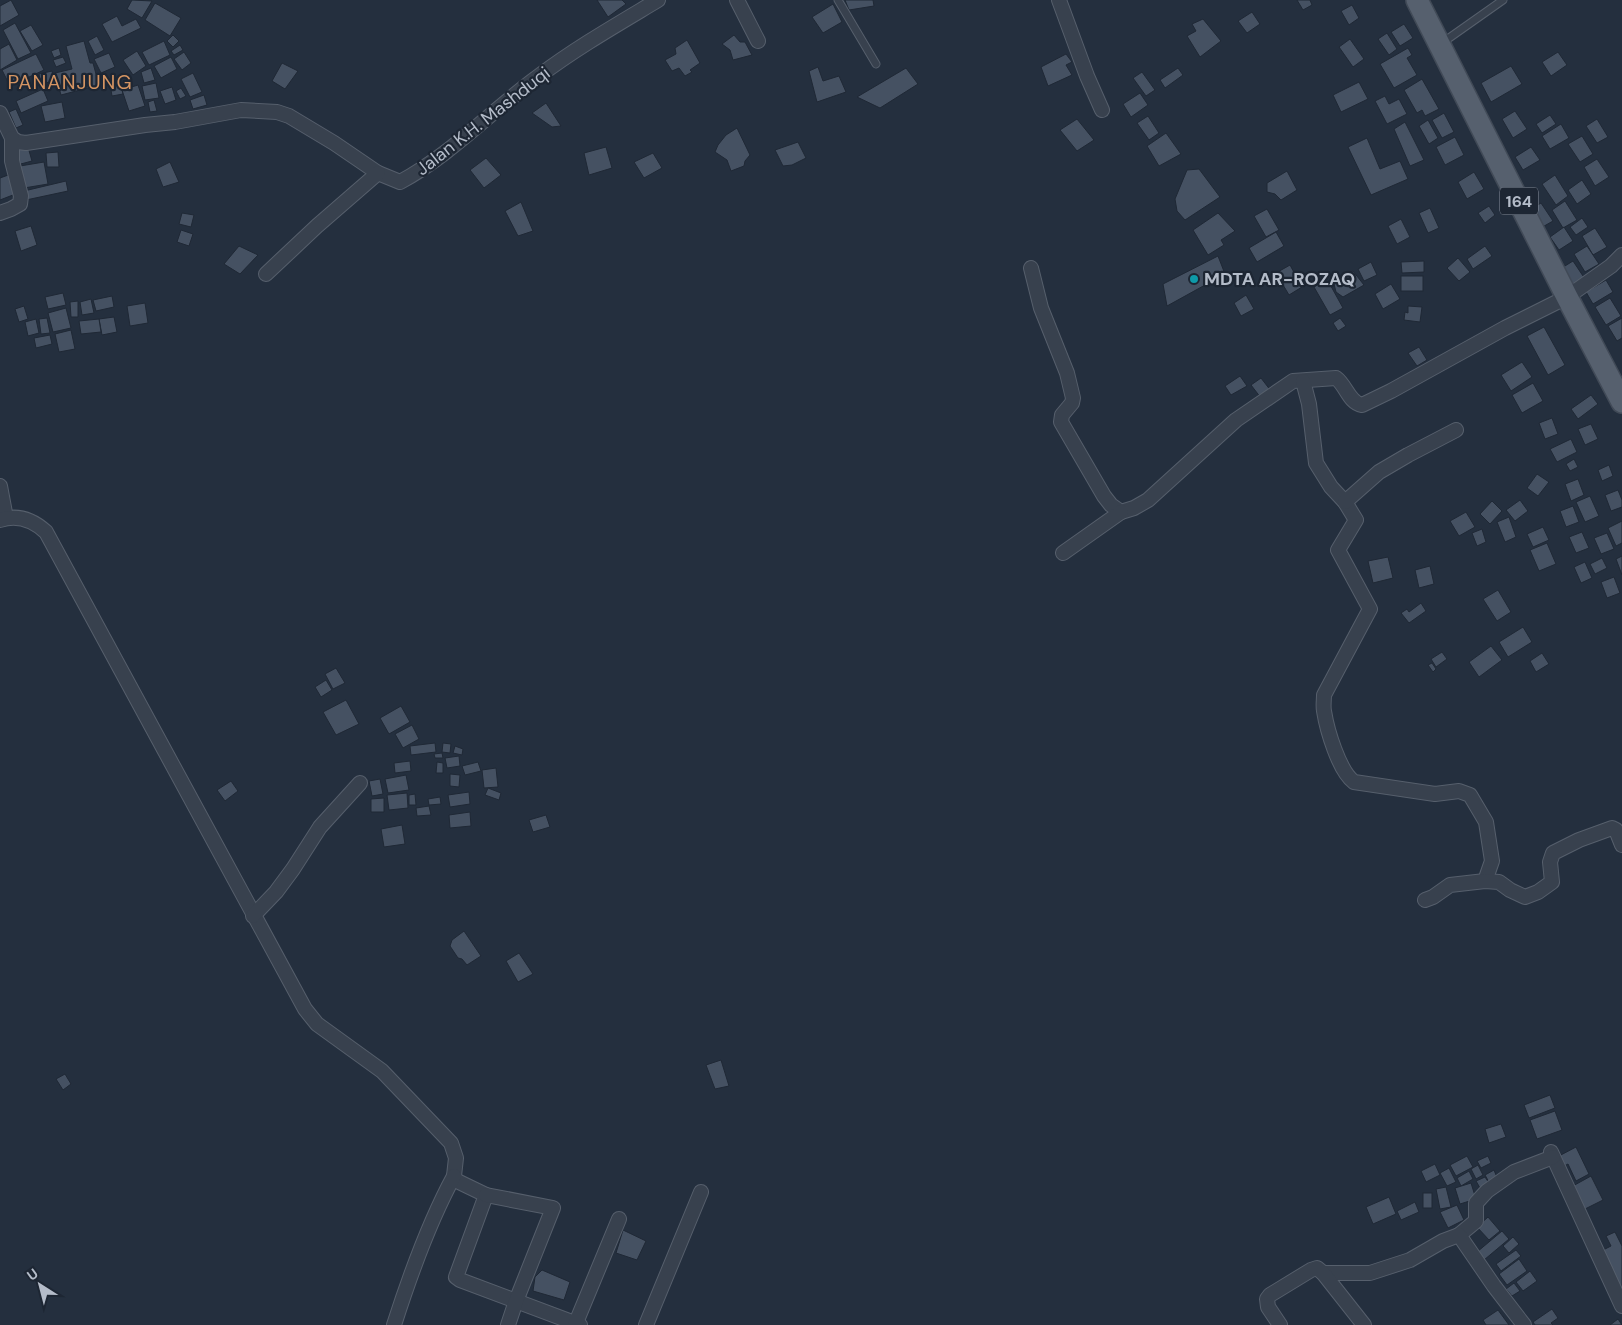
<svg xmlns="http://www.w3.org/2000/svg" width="1622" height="1325" viewBox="0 0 1622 1325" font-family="'DM Sans',sans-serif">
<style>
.building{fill:#455162;stroke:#1f2835}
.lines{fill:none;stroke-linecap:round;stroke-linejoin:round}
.service-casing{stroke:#565f6c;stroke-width:9}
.minor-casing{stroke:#565f6c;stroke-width:16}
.primary-casing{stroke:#414a57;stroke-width:24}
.service{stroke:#38414e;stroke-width:7}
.minor{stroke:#38414e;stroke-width:14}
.primary{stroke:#56606e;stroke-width:21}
.culture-dot{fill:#0f9aa8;stroke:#1d2633;stroke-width:2}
.labels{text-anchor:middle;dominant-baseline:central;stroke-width:4.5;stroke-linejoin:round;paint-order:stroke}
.shield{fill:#1d2633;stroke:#878f9c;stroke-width:1}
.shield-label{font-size:16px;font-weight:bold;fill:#b4bcc9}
.street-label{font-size:18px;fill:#b4bcc9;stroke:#1d2633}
.poi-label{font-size:18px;font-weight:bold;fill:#b4bcc9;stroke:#1d2633;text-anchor:start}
.quarter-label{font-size:20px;letter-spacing:1px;fill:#d59563;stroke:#1d2633}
</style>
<rect width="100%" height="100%" fill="#242f3e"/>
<!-- building -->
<g class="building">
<polygon points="11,0 19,15 0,26 0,6"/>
<polygon points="132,0 152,1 142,18 127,9"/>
<polygon points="597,0 622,0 626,4 608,17"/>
<polygon points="845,0 873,0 874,6 849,10"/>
<polygon points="1297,0 1310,0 1312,5 1303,10"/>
<polygon points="155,3 181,18 170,36 145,20"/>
<polygon points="833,4 842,22 823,33 812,17"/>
<polygon points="1352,5 1359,18 1349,25 1341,11"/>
<polygon points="1252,12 1260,24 1247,33 1238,21"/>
<polygon points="117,16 122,26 136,19 141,28 112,42 102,24"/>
<polygon points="1203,19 1221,41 1200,57 1187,36 1196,31 1192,24"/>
<polygon points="15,23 31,53 18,59 3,30"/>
<polygon points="1404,24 1413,38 1400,46 1391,32"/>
<polygon points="31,25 43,45 32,51 20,31"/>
<polygon points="1387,33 1397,49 1389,55 1378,39"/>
<polygon points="173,35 179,41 173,47 167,41"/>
<polygon points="734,35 740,42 745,42 752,55 733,60 730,50 722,44"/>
<polygon points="97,36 104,50 95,55 88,41"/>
<polygon points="1350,39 1364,59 1353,67 1339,47"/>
<polygon points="687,40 700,63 690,70 692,72 685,76 679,68 672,71 665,60 676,54 675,48"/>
<polygon points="84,41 90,63 93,63 99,85 61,95 55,73 72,69 66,46"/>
<polygon points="164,41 170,55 149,65 142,52"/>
<polygon points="9,44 17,60 0,70 0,49"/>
<polygon points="180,45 183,50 174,55 171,51"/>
<polygon points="59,48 61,55 54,58 51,51"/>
<polygon points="1408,48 1412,55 1407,58 1417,75 1394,88 1380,64"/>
<polygon points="137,51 146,66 133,75 123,60"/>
<polygon points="184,52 191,63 182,70 174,59"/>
<polygon points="1558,52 1567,65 1551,76 1542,62"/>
<polygon points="109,53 115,67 101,73 94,59"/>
<polygon points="36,54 44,70 10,86 2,70"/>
<polygon points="1066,54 1072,62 1066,65 1072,75 1048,86 1041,67"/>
<polygon points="63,57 66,63 56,67 53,60"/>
<polygon points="171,57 177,69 161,78 154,66"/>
<polygon points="282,63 298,71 285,89 272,81"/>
<polygon points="1511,66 1522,84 1491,102 1481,83"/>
<polygon points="818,67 823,81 839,76 846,92 817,102 809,71"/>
<polygon points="151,68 155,80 144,83 141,72"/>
<polygon points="906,68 918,84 880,108 857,97"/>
<polygon points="1178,68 1183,75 1165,88 1160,80"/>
<polygon points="52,71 54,81 41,84 39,74"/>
<polygon points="1142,72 1155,90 1146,96 1133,78"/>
<polygon points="193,73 202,92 190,97 181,79"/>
<polygon points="1422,79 1439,109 1425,116 1422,110 1417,113 1404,90"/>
<polygon points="120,82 123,94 112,96 110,84"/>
<polygon points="1359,82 1368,99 1341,112 1333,95"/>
<polygon points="156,83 159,98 145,100 142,86"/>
<polygon points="138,85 145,106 129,111 122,90"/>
<polygon points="172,87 176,100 165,104 160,91"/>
<polygon points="181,88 186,96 180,99 176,91"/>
<polygon points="43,89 48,101 21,113 16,101"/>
<polygon points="1140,93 1148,105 1131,117 1123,104"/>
<polygon points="204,95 207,105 193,109 190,100"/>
<polygon points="1385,96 1389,104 1399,99 1407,114 1387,124 1375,101"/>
<polygon points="154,100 157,111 150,112 148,102"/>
<polygon points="62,102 65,118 45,122 41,106"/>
<polygon points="546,103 561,126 552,127 532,113"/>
<polygon points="16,109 23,125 16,128 9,112"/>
<polygon points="1515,111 1527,129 1513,138 1502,119"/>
<polygon points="1444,113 1454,132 1442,138 1432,120"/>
<polygon points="1550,115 1556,124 1542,133 1536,124"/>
<polygon points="1148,116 1159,133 1149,140 1137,123"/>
<polygon points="1077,119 1094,140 1077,151 1060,130"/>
<polygon points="1597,119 1608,137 1597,143 1586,126"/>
<polygon points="1428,120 1438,138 1429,144 1419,126"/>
<polygon points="1405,122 1424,160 1410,166 1394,129"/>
<polygon points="1561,124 1569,138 1550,149 1542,136"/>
<polygon points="737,128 750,155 745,161 744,166 731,171 727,160 715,152 718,145 726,135"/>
<polygon points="1166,133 1181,154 1159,166 1147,146"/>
<polygon points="1582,136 1593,154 1580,162 1568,144"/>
<polygon points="1455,137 1464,155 1445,165 1436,147"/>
<polygon points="1367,138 1380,169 1400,161 1408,179 1371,195 1348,147"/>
<polygon points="798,142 806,158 792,165 783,166 775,150"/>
<polygon points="28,147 32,161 17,165 13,151"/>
<polygon points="606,147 612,168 589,175 584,153"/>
<polygon points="1531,147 1540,160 1523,170 1515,157"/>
<polygon points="58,152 59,167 47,167 46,153"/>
<polygon points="653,153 662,168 644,178 634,162"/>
<polygon points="486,158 501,175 484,188 470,170"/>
<polygon points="1597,159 1609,177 1595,186 1584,167"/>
<polygon points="44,162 48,184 24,188 20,166"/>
<polygon points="170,162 179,182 163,187 156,169"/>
<polygon points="1199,169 1220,197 1185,220 1177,211 1175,199 1187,170"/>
<polygon points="1287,171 1297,190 1281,200 1275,194 1267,192 1267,183"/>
<polygon points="1474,172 1484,189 1467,199 1458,182"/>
<polygon points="11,174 18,193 0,200 0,178"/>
<polygon points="1555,175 1568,196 1556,205 1542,184"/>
<polygon points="1582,180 1591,194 1577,204 1568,190"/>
<polygon points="66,181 68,191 26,200 24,191"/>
<polygon points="1565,201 1577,220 1563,228 1552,210"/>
<polygon points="521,202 533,231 518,236 505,211"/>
<polygon points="1541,203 1553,221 1539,229 1528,211"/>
<polygon points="1489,206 1495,215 1485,223 1478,213"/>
<polygon points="1430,208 1439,228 1428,233 1419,213"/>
<polygon points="1267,209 1279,230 1266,237 1254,216"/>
<polygon points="182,213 194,215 191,227 179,224"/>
<polygon points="1218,213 1235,231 1221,240 1224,245 1208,255 1193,230"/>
<polygon points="1582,218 1588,227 1576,235 1570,227"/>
<polygon points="1401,219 1410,237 1397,244 1388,226"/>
<polygon points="31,226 37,245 21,251 15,231"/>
<polygon points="1564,227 1573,241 1559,250 1550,237"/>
<polygon points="1595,228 1607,247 1593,255 1582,236"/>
<polygon points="181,230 193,234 189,246 177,242"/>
<polygon points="1276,232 1284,246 1257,262 1249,248"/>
<polygon points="239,246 258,255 240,274 224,264"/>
<polygon points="1485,246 1492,256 1473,269 1467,259"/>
<polygon points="1587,246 1599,264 1585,272 1574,254"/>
<polygon points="1218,256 1225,274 1167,306 1163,284"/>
<polygon points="1458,258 1470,272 1459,281 1447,268"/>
<polygon points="1424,261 1424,272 1402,273 1401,262"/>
<polygon points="1573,261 1585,279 1571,287 1560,269"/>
<polygon points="1371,262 1377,275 1364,281 1358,269"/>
<polygon points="1290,265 1302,287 1289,295 1276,273"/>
<polygon points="1353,271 1364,285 1343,297 1336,292 1333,280"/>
<rect x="1401" y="276" width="22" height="15"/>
<polygon points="1327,279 1343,308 1330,315 1314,287"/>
<polygon points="1606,280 1613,292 1593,304 1586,292"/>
<polygon points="1391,284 1400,299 1383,309 1375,294"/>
<polygon points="63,293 66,305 48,309 45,297"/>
<polygon points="1246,295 1254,309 1241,316 1234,303"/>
<polygon points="112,296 114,307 96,311 93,300"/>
<polygon points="1610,298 1621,316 1606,325 1595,307"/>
<polygon points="91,299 94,313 82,315 80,302"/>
<polygon points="78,301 78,317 71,317 70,302"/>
<polygon points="145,303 148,323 130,326 127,306"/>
<polygon points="24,306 28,319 19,322 15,309"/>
<polygon points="1408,306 1422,307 1420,322 1404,320 1405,312 1408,313"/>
<polygon points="66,308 71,328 53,332 48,313"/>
<polygon points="114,317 117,332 102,335 99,319"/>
<polygon points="47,318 50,333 41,334 39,319"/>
<polygon points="1340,318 1346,326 1338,331 1333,323"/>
<polygon points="1622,318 1622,338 1617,341 1608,326"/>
<polygon points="36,319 39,333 28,336 25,322"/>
<polygon points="99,319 101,332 81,334 79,321"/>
<polygon points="1544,327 1565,365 1548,375 1527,336"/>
<polygon points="71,330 75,349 59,352 55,334"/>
<polygon points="50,335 52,344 36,348 34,338"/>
<polygon points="1419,347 1427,360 1417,366 1408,353"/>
<polygon points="1522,362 1532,377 1511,391 1501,375"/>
<polygon points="1240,376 1247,386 1231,395 1225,386"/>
<polygon points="1261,378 1271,391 1261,398 1251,385"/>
<polygon points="1533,383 1543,401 1522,413 1512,395"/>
<polygon points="1591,395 1598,404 1578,419 1571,409"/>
<polygon points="1552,418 1558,434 1545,439 1539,423"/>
<polygon points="1591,424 1598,439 1585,445 1578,429"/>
<polygon points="1571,439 1577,452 1557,462 1550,449"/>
<polygon points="1574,459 1578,467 1570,471 1566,464"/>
<polygon points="1609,465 1613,476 1602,481 1598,470"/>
<polygon points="1537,474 1549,482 1538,496 1527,488"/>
<polygon points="1578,479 1584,495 1571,501 1565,484"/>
<polygon points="1618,490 1622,500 1622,507 1611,511 1605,495"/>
<polygon points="1590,496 1599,516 1585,522 1576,502"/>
<polygon points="1520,500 1528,511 1515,521 1506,510"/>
<polygon points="1492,501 1502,511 1490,524 1480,514"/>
<polygon points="1573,506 1579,522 1566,527 1560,511"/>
<polygon points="1466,512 1475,527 1459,536 1450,521"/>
<polygon points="1509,517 1516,537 1505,542 1497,522"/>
<polygon points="1622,521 1622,543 1616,546 1608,528"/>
<polygon points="1543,527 1549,540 1533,547 1527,534"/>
<polygon points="1482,529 1486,542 1477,546 1472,533"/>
<polygon points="1582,532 1589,548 1576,553 1569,537"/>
<polygon points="1607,533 1614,549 1601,554 1594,538"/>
<polygon points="1547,543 1556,564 1539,571 1530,550"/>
<polygon points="1622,556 1622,575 1616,559"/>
<polygon points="1388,557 1393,578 1373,583 1368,561"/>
<polygon points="1602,558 1607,568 1595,574 1590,564"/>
<polygon points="1585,562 1592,578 1581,583 1574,567"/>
<polygon points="1430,566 1434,584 1419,588 1415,570"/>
<polygon points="1614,577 1620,593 1607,598 1601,582"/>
<polygon points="1498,590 1511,612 1497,621 1483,599"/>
<polygon points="1421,603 1426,611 1409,623 1401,613 1407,609 1409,612"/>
<polygon points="1523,627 1532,642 1508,657 1499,642"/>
<polygon points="1491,646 1502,660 1479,677 1469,662"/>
<polygon points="1442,652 1447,659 1436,667 1431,659"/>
<polygon points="1542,653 1549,664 1536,672 1530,661"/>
<polygon points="1432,663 1436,669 1433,672 1428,665"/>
<polygon points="336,668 345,683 333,689 325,674"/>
<polygon points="326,680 332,690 321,697 315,687"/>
<polygon points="346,700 359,724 336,735 323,712"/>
<polygon points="401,706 410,722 389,734 380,718"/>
<polygon points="412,725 419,739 403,748 395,734"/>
<polygon points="435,743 436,752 411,755 410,746"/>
<polygon points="443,743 451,744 450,753 442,752"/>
<polygon points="455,746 463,749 462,755 453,753"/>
<polygon points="442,753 443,758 435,758 434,754"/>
<polygon points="459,756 460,766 447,768 445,758"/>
<polygon points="410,761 411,771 395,773 394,763"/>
<polygon points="437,762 443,763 443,773 436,773"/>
<polygon points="478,762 481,771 465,775 462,766"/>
<polygon points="496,768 498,787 484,788 482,770"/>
<polygon points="450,774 460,775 459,787 450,786"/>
<polygon points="406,775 409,790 388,793 385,779"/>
<polygon points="380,779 383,794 372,796 369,781"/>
<polygon points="231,781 238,791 225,801 217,790"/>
<polygon points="488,788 501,793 499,800 485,795"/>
<polygon points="469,792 470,804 450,807 448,795"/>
<polygon points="407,793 408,808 389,810 387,795"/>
<polygon points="415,794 416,805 409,805 409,795"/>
<polygon points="440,797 441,804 429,805 428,799"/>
<polygon points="384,798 384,812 371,812 371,799"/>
<polygon points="429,806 431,815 417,816 416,808"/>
<polygon points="470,812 471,826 450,828 449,815"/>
<polygon points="546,815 550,827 533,832 529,820"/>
<polygon points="402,825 405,844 384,847 381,829"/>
<polygon points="464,931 481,956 467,965 462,959 458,958 450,946 452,940"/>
<polygon points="519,953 533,974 518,982 506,961"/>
<polygon points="721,1060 729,1086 715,1089 706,1065"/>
<polygon points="65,1074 71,1084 63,1090 56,1079"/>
<polygon points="1550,1095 1555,1108 1529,1118 1524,1105"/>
<polygon points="1555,1111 1562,1130 1537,1139 1530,1120"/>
<polygon points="1501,1124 1506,1137 1489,1143 1485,1129"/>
<polygon points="1576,1147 1589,1174 1576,1181 1568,1164 1562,1167 1557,1157"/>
<polygon points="1467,1156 1473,1167 1456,1176 1450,1165"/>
<polygon points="1488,1156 1491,1163 1481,1168 1477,1161"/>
<polygon points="1435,1164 1440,1175 1426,1182 1421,1171"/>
<polygon points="1478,1165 1483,1175 1476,1179 1471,1169"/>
<polygon points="1449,1168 1456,1182 1447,1186 1440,1173"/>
<polygon points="1494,1170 1498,1180 1490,1184 1485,1175"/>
<polygon points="1469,1171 1473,1179 1461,1186 1457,1178"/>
<polygon points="1591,1176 1603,1200 1583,1210 1571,1187"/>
<polygon points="1485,1177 1489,1183 1480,1188 1476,1181"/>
<polygon points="1471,1183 1476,1199 1460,1204 1455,1188"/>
<polygon points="1446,1187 1451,1207 1440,1209 1436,1189"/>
<rect x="1423" y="1193" width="9" height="15"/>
<polygon points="1389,1197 1396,1214 1373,1224 1366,1207"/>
<polygon points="1415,1202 1419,1212 1401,1220 1397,1211"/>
<polygon points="1457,1205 1464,1220 1448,1228 1440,1212"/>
<polygon points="1488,1217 1500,1231 1489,1240 1477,1227"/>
<polygon points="623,1230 646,1241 637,1260 616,1253"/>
<polygon points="1502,1231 1509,1239 1484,1260 1477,1252"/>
<polygon points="1615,1232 1622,1246 1622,1295 1599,1252 1611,1246 1606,1236"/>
<polygon points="1513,1237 1519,1244 1509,1253 1503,1246"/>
<polygon points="1516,1250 1521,1256 1501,1271 1496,1264"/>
<polygon points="1519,1259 1527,1271 1507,1285 1499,1274"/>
<polygon points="542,1270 570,1282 564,1300 533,1291 535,1277"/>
<polygon points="1530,1271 1537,1281 1523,1291 1516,1282"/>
<polygon points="1514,1283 1520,1291 1512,1296 1506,1289"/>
<polygon points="1552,1309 1558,1318 1551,1323 1553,1325 1535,1325 1533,1322"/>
<polygon points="1498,1310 1509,1325 1486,1325 1483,1320"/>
<polygon points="1618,1319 1622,1325 1610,1325"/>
</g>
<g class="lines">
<defs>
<g id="service">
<polyline points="838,0 876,64"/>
<polyline points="1442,43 1503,0"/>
</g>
<g id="minor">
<polyline points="737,0 758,41"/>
<polyline points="1059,0 1087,76 1102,110"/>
<path d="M0,113L12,138L18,142L26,143L145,125L175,122L241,110L277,112L289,116L334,143L378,173L400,182C452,154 492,110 539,76C576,48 618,24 658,0"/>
<polyline points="0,213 11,209 20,204 21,196 12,161 12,138"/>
<path d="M1031,268L1041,308L1067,373L1073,398L1072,403L1062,415L1061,422L1104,496L1111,505L1121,512L1134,508L1148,500L1236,420L1293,381L1336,378C1346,385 1349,403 1362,405L1391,391L1505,328L1567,297L1611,266L1622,255"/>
<polyline points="266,274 317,226 378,173"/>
<path d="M1303,381L1309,404L1316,463L1331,487L1345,502L1356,520L1338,550L1370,609L1324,695C1324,700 1323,706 1324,711C1327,730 1339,771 1354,782L1435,794L1459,791L1470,795L1486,822L1492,861L1485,881"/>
<polyline points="0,486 6,518"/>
<polyline points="1345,502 1379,472 1408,455 1456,430"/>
<path d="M0,520C18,514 33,520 46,532L305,1009L317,1024L382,1071L451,1143L456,1158L454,1176L457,1181L486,1195L456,1277L460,1280L580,1325"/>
<polyline points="1063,553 1121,512"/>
<polyline points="1425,900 1433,897 1450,885 1485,881 1499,882 1510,890 1525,897 1538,892 1552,882 1550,862 1553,853 1579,840 1612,828 1616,830 1622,845"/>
<polyline points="253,916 276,892 293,869 320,827 360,783"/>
<polyline points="1551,1152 1622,1306"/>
<polyline points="486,1195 553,1208 516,1301 508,1325"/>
<polyline points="1459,1235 1476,1221 1476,1203 1487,1191 1514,1172 1553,1157"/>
<polyline points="1323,1273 1370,1273 1410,1260 1443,1241 1459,1235 1494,1286 1524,1325"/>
<path d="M394,1325C410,1275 429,1222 454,1176"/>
<polyline points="575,1325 619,1219"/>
<polyline points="646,1325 701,1192"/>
<polyline points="1280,1325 1268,1307 1267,1299 1270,1295 1311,1270 1317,1268 1323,1273 1364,1325"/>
</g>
<polyline id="primary" points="1417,0 1567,297 1622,402"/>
</defs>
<!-- service casing -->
<use href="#service" class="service-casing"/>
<!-- minor casing -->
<use href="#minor" class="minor-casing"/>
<!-- primary casing -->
<use href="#primary" class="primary-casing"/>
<!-- service -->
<use href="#service" class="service"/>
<!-- minor -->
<use href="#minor" class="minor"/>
<!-- primary -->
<use href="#primary" class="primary"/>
</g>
<!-- markers -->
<circle class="culture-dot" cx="1194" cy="279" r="5"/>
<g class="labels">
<!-- shield labels -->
<rect class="shield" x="1500" y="187.5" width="38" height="27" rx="4"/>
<g class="shield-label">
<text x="1519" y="201">164</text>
</g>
<!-- street labels -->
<g class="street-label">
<text transform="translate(483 121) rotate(-38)">Jalan K.H. Mashduqi</text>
</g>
<!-- poi labels -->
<g class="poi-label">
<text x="1204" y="279">MDTA AR-ROZAQ</text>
</g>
<!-- quarter labels -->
<g class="quarter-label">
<text x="70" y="82">PANANJUNG</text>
</g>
</g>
<!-- north arrow -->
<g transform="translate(40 1285) rotate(324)" stroke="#1d2633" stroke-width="4" paint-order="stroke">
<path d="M0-4L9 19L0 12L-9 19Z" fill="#b4bcc9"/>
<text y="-8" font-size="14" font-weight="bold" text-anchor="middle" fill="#b4bcc9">U</text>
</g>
</svg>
